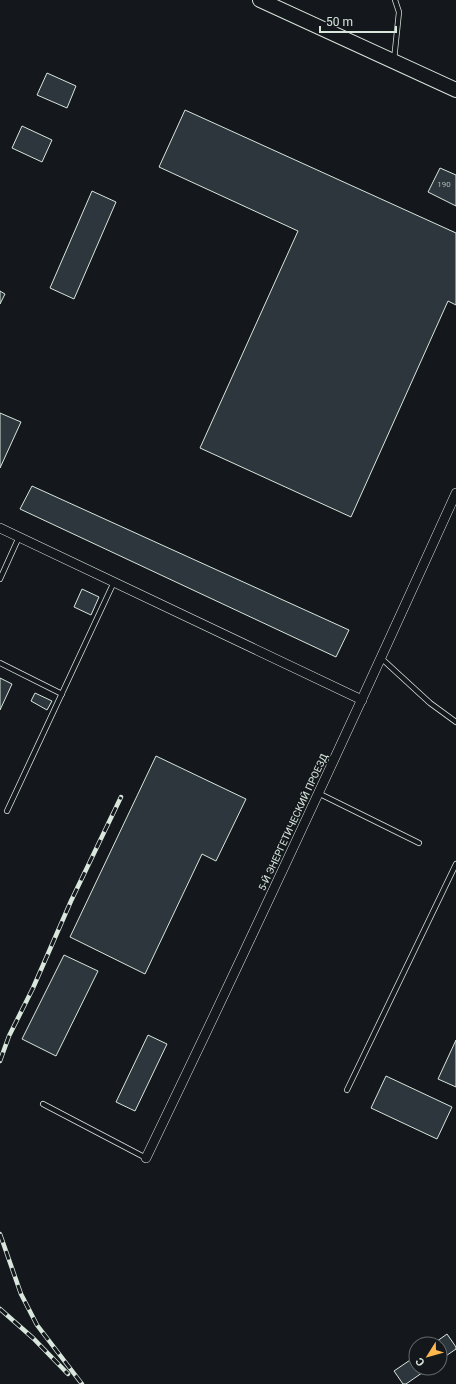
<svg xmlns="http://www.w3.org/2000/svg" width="456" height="1384" viewBox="0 0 456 1384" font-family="Roboto,sans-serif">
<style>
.building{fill:#2c363c;stroke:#d8e6dc}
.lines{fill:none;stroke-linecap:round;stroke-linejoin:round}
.service-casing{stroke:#d8e6dc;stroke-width:6}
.minor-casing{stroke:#d8e6dc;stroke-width:10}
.primary-casing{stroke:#d8e6dc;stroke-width:16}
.service{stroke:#14181c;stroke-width:4.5}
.minor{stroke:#14181c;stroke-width:9}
.primary{stroke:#14181c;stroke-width:14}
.rail-casing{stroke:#d8e6dc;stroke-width:4.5}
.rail{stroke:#14181c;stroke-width:3;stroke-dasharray:9;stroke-linecap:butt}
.labels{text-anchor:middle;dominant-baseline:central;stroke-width:3;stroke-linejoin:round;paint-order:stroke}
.number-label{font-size:8px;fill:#adbab4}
.street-label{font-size:10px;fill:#d8e6dc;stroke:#14181c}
</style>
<rect width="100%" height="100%" fill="#14181c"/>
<!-- building -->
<g class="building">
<polygon points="47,73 76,86 67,108 37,95"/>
<polygon points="185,110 456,233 456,305 448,301 351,517 200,448 298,231 159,167"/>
<polygon points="22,126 52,140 42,162 12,148"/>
<polygon points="440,168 456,175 456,206 428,192"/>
<polygon points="92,191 116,202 74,299 50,288"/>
<polygon points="0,291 5,294 0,304"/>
<polygon points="0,413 21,422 0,468"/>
<polygon points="32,486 349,630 336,657 20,509"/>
<polygon points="82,589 99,597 91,615 74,607"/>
<polygon points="0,678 12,684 0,710"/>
<polygon points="35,693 52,701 47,710 31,701"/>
<polygon points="156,756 246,799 216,861 202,854 145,974 70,937"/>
<polygon points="64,955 98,971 56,1056 22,1039"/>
<polygon points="148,1035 167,1044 135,1111 116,1102"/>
<polygon points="456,1040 456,1087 438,1079"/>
<polygon points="386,1076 452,1107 437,1139 371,1108"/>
<polygon points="447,1334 456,1347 456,1349 440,1360 440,1344 433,1344"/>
<polygon points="416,1356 416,1368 429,1368 406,1384 403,1384 394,1371"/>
</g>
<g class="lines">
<defs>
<g id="service">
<polyline points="394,60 399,12 395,0"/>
<polyline points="0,579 19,537"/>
<polyline points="381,658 430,703 456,722"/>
<polyline points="0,663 62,694"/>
<polyline points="318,793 419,843"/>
<polyline points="7,811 114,582"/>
<polyline points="347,1090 456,864"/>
<polyline points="43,1104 146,1158"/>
</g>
<g id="minor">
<polyline points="0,528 362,700"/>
<path d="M146,1158C252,938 355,716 456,493"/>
</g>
<polyline id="primary" points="260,0 456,90"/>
</defs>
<!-- service casing -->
<use href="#service" class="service-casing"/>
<!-- minor casing -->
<use href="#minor" class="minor-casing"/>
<!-- primary casing -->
<use href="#primary" class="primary-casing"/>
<!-- service -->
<use href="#service" class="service"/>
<!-- minor -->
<use href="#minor" class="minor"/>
<!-- primary -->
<use href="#primary" class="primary"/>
<defs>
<g id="rail">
<polyline points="0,1061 9,1036 33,988 71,901 121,797"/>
<polyline points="0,1234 21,1294 37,1325 82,1384"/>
<polyline points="0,1309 33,1338 68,1374"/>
</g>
</defs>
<!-- rail casing -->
<use href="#rail" class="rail-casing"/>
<!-- rail -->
<use href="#rail" class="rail"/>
</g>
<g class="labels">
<!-- number labels -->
<g class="number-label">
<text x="444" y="184">190</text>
</g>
<!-- street labels -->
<g class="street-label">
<text transform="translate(293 822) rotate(-65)">5-Й ЭНЕРГЕТИЧЕСКИЙ ПРОЕЗД</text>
</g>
</g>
<!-- north arrow -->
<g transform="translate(428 1356) rotate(233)"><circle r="19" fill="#14181c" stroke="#626a69"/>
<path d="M0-3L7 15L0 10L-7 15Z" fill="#ffb74d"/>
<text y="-6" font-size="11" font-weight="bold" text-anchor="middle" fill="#d8e6dc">С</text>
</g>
<!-- scale -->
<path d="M320 26v6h76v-6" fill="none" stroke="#d8e6dc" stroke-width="2"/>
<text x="326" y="26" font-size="12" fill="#d8e6dc" stroke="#14181c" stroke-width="3" paint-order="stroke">50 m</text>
</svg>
